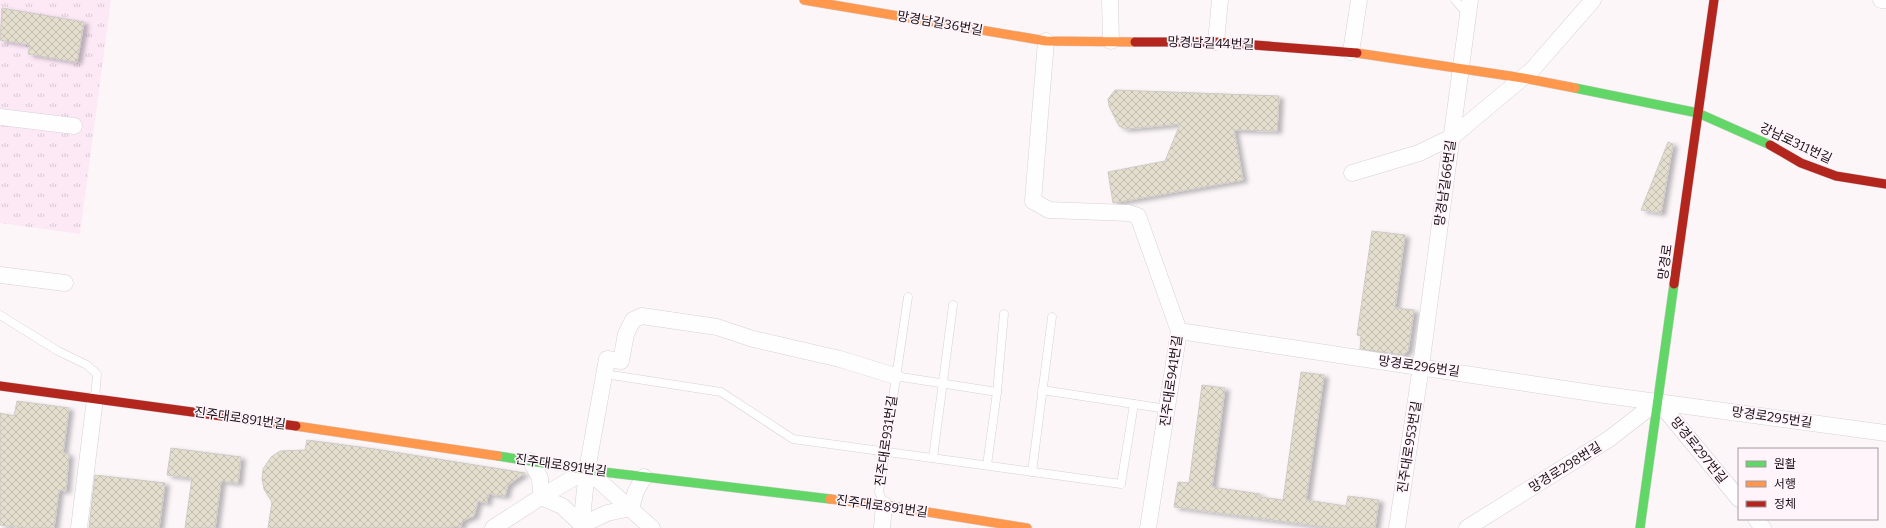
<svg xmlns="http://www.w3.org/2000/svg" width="1886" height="528" viewBox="0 0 1886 528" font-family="Bitter,'Noto Sans KR',serif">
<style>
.park{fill:url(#park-tufts)}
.building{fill:url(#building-cross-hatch);stroke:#cecbc7;filter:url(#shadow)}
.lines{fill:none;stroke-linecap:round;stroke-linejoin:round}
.lane-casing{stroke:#d7d0d4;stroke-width:9}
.street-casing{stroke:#d7d0d4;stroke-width:17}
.fast-casing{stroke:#d7d0d4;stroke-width:10}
.slow-casing{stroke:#d7d0d4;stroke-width:10}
.jam-casing{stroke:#d7d0d4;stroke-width:10}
.lane{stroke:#fffefe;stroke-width:8}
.street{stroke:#fffefe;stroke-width:16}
.fast{stroke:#63d668;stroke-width:9}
.slow{stroke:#ff974d;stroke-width:9}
.jam{stroke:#b3261e;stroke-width:9}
.labels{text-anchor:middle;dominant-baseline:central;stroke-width:3.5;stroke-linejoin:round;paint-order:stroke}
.street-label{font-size:13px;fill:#181016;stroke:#fef4fa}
</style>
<defs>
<pattern id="park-tufts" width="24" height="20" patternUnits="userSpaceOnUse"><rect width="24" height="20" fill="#fde9f6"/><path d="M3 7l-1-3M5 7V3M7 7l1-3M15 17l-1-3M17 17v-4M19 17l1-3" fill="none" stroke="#d8c7d2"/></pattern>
<pattern id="building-cross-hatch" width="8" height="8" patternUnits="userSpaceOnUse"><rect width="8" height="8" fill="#e4dece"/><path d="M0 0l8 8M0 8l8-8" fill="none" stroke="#c3bdb0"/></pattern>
<filter id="shadow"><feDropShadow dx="4.5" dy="2.5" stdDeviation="2" flood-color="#0004"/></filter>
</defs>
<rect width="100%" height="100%" fill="#fcf6f9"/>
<!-- park -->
<polygon class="park" points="0,0 111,0 80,234 0,223"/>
<!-- building -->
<g class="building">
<polygon points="2,8 84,22 77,62 28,54 30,45 0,40"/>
<polygon points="1115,90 1279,96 1277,131 1234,130 1243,180 1113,203 1108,172 1165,161 1180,124 1126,129 1119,126 1109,106 1108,99"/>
<polygon points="1668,142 1673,144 1661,213 1641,210"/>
<polygon points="1372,231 1405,235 1395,308 1414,310 1408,351 1403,355 1360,349 1361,336 1357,335"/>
<polygon points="1301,372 1324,375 1306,500 1346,506 1348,496 1379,500 1375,528 1333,528 1174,507 1178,482 1189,483 1202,385 1225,388 1212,487 1260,494 1260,497 1283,500"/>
<polygon points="17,401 69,408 63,453 69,454 66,491 59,490 54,528 26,528 0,525 0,413 14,416"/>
<polygon points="307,440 375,449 525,473 508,485 505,496 488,494 487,503 478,501 474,516 462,521 461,527 455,526 450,528 268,528 272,502 264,489 262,479 263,469 271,457 280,451 305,450"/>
<polygon points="171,448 241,457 238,483 221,481 215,528 185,528 192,478 167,475"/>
<polygon points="95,475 165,483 159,528 89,528"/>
</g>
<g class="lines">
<defs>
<g id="lane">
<polyline points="1455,0 1468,15"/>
<polyline points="0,315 58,351 87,365 97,374 95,399"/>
<polyline points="605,374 721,392 793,439 1121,484 1134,404"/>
<polyline points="895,376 997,392"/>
<polyline points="1042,390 1167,409"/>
<polyline points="933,458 953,305"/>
<polyline points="987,465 997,392 1004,314"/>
<polyline points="1032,472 1052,317"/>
<polyline points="883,502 879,492 908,297"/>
</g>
<g id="street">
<polyline points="1110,0 1111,41"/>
<polyline points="1881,0 1886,0"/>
<polyline points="1046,41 1033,201 1049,210 1129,213 1138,216 1179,331 1148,528"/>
<polyline points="1216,42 1220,0"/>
<polyline points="1351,52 1359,0"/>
<polyline points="0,117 74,126"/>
<polyline points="1352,173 1419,153 1452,137 1532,70 1593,0"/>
<polyline points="0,275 65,283"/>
<polyline points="1179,331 1605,395 1886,433"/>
<polyline points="1658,401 1739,499"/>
<polyline points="531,461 540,478 541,497 562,506 582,525 607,513 631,508 636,491 644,477"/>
<polyline points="587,470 652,528"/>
<polyline points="1756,519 1763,528"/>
<polyline points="79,528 95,399"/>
<polyline points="493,528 541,497 587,470"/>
<polyline points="581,528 587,470 607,359 621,361 626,334 633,320 642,316 717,327 753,339 840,359 895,376"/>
<polyline points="882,528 884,505"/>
<polyline points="1397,528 1421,366 1470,0"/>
<polyline points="1467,528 1609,439 1658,401"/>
</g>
<g id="fast">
<polyline points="1575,88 1698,113 1770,145"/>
<polyline points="498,456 587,470 830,499"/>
<polyline points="1640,528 1674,284"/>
</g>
<g id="slow">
<polyline points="804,0 1046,41 1135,42"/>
<polyline points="1357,53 1523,78 1575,88"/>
<polyline points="296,426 498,456"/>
<polyline points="830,499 884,505 1027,528"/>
</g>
<g id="jam">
<polyline points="1135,42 1216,42 1357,53"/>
<polyline points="1770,145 1801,163 1836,176 1886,184"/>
<polyline points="1674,284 1714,0"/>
<polyline points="0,386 296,426"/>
</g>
</defs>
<!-- lane casing -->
<use href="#lane" class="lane-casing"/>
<!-- street casing -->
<use href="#street" class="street-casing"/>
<!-- fast casing -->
<use href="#fast" class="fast-casing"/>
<!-- slow casing -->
<use href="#slow" class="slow-casing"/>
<!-- jam casing -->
<use href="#jam" class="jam-casing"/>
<!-- lane -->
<use href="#lane" class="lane"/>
<!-- street -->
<use href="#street" class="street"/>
<!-- fast -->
<use href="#fast" class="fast"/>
<!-- slow -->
<use href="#slow" class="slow"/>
<!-- jam -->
<use href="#jam" class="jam"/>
</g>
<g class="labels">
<!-- street labels -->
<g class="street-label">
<text transform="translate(940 23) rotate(10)">망경남길36번길</text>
<text transform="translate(1211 43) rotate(2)">망경남길44번길</text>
<text transform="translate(1796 143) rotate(25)">강남로311번길</text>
<text transform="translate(1445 183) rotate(-82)">망경남길66번길</text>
<text transform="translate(1665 262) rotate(-82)">망경로</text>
<text transform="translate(1419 366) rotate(8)">망경로296번길</text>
<text transform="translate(1171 381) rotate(-82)">진주대로941번길</text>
<text transform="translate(1772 417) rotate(8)">망경로295번길</text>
<text transform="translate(240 418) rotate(8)">진주대로891번길</text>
<text transform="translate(886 441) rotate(-82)">진주대로931번길</text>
<text transform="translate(1409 447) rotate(-81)">진주대로953번길</text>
<text transform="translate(1699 450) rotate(51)">망경로297번길</text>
<text transform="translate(561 465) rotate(8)">진주대로891번길</text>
<text transform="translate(1565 467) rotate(-32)">망경로298번길</text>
<text transform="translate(882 506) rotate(8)">진주대로891번길</text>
</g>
</g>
<!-- legend -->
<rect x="1738" y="448" width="140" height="72" fill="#fef4fa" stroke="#a2999f"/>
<rect x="1746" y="461" width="20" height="6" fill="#63d668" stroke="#a2999f"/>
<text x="1774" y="468" font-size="12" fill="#181016">원활</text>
<rect x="1746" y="481" width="20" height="6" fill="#ff974d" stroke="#a2999f"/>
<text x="1774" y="488" font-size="12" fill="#181016">서행</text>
<rect x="1746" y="501" width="20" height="6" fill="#b3261e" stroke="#a2999f"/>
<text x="1774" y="508" font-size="12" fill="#181016">정체</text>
</svg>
